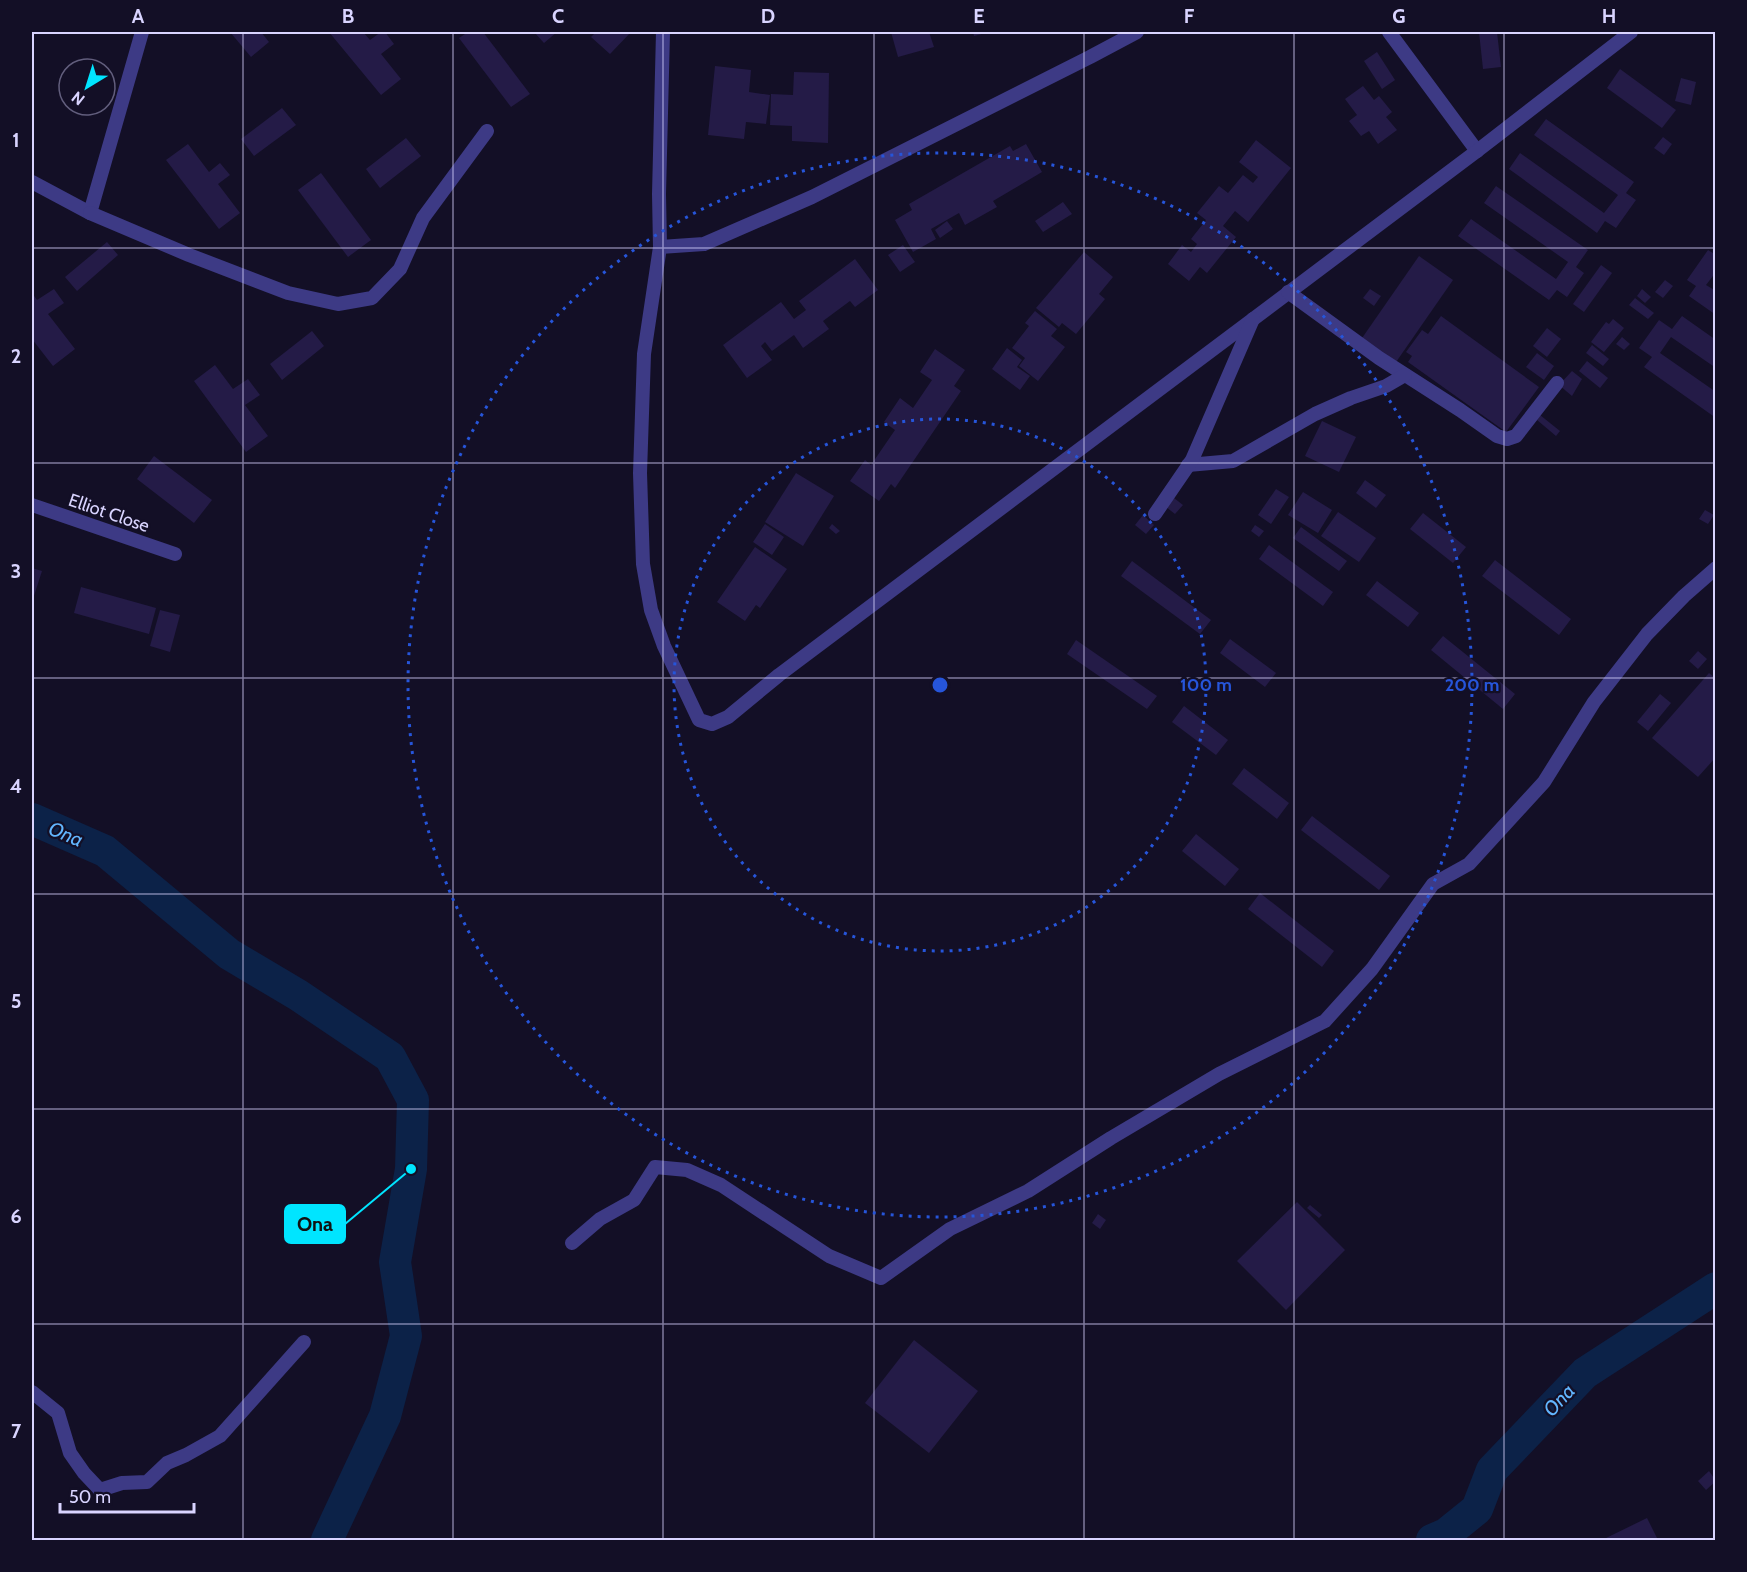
<svg xmlns="http://www.w3.org/2000/svg" width="1747" height="1572" viewBox="0 0 1747 1572" font-family="Cabin,sans-serif">
<style>
.lines{fill:none;stroke-linecap:round;stroke-linejoin:round}
.river{stroke:#0c2248;stroke-width:32}
.building{fill:#241b47}
.street{stroke:#3d3a85;stroke-width:14}
.grid{fill:none;stroke:#d9d4ff;stroke-width:1.5;stroke-opacity:0.55}
.ring{fill:none;stroke:#2655da;stroke-width:3;stroke-dasharray:3 6}
.labels{text-anchor:middle;dominant-baseline:central;stroke-width:4.5;stroke-linejoin:round;paint-order:stroke}
.street-label{font-size:18px;fill:#d9d4ff;stroke:#130f26}
.water-label{font-size:20px;font-style:italic;fill:#62b6ff;stroke:#130f26}
.centre{fill:#2655da;stroke:#130f26;stroke-width:3}
.ring-label{font-size:18px;text-anchor:middle;font-weight:bold;fill:#2655da;stroke:#130f26;stroke-width:4.5;stroke-linejoin:round;paint-order:stroke}
.leader{fill:none;stroke:#00e5ff;stroke-width:2}
.callout-dot{fill:#00e5ff;stroke:#130f26;stroke-width:2}
.callout{fill:#00e5ff;stroke:#00e5ff;stroke-width:2}
.callout-label{font-size:20px;text-anchor:middle;font-weight:bold;fill:#111}
.neatline{fill:none;stroke:#d9d4ff;stroke-width:2}
.grid-label{font-size:20px;text-anchor:middle;font-weight:bold;fill:#d9d4ff}
</style>
<rect width="100%" height="100%" fill="#130f26"/>
<g class="lines">
<!-- river -->
<g class="river">
<polyline points="32,819 105,851 229,954 298,995 390,1057 413,1100 411,1169 395,1262 406,1336 385,1416 327,1540"/>
<polyline points="1432,1540 1446,1534 1477,1509 1492,1470 1585,1373 1716,1288"/>
</g>
</g>
<!-- building -->
<g class="building">
<polygon points="230,32 261,32 269,42 251,57"/>
<polygon points="329,32 363,32 370,40 381,32 385,32 394,44 381,54 401,79 381,95"/>
<polygon points="468,32 483,32 530,94 511,107 459,38"/>
<polygon points="534,32 557,32 544,43"/>
<polygon points="596,32 631,32 610,54 591,37"/>
<polygon points="891,32 929,32 934,47 898,57"/>
<polygon points="973,32 989,32 974,36"/>
<polygon points="1479,32 1497,32 1501,67 1483,69"/>
<polygon points="1377,52 1395,80 1382,89 1364,61"/>
<polygon points="715,66 751,70 749,92 770,95 766,124 746,122 744,139 708,135"/>
<polygon points="1620,69 1676,110 1662,128 1607,88"/>
<polygon points="794,72 829,73 828,143 792,141 792,126 770,125 771,94 793,95"/>
<polygon points="1681,78 1696,82 1691,105 1675,101"/>
<polygon points="1363,86 1374,100 1379,96 1392,112 1386,117 1397,130 1378,144 1369,131 1361,136 1349,121 1357,115 1345,99"/>
<polygon points="282,108 296,125 254,156 241,139"/>
<polygon points="1546,119 1634,182 1626,193 1636,200 1616,228 1605,221 1597,233 1509,169 1520,153 1604,213 1618,195 1534,135"/>
<polygon points="1663,137 1672,144 1664,155 1654,148"/>
<polygon points="406,138 421,156 380,188 366,169"/>
<polygon points="1256,140 1291,168 1248,222 1235,211 1223,226 1236,237 1207,273 1200,267 1189,281 1168,264 1182,245 1191,252 1197,244 1191,239 1206,220 1197,213 1219,186 1228,193 1243,175 1253,183 1258,177 1239,162"/>
<polygon points="188,144 209,172 220,163 230,175 218,184 240,213 219,229 166,160"/>
<polygon points="1026,144 1042,172 993,201 997,207 965,225 959,213 931,229 936,239 913,252 895,220 912,210 909,204 1010,146 1013,151"/>
<polygon points="321,173 371,240 348,257 298,190"/>
<polygon points="1496,186 1588,250 1576,267 1584,273 1567,297 1557,290 1549,300 1458,236 1471,219 1556,279 1568,262 1484,203"/>
<polygon points="1063,202 1072,214 1043,232 1035,221"/>
<polygon points="947,221 953,229 940,238 935,230"/>
<polygon points="107,242 118,255 77,291 65,277"/>
<polygon points="903,245 915,262 900,272 888,255"/>
<polygon points="1708,250 1716,255 1716,272 1706,285 1716,291 1716,315 1689,296 1696,286 1687,280"/>
<polygon points="1084,252 1113,277 1099,294 1105,299 1076,334 1062,323 1059,327 1036,308"/>
<polygon points="1419,256 1453,280 1394,365 1360,341"/>
<polygon points="855,259 878,290 855,307 850,301 823,321 829,329 803,348 794,335 772,351 765,342 761,346 772,360 747,378 723,345 781,302 794,319 806,310 799,301"/>
<polygon points="1601,265 1612,273 1584,312 1573,304"/>
<polygon points="1665,280 1673,286 1663,298 1655,292"/>
<polygon points="54,289 64,303 48,314 75,349 53,366 32,339 32,293 37,300"/>
<polygon points="1370,289 1381,296 1374,306 1363,298"/>
<polygon points="1642,289 1651,297 1645,303 1637,296"/>
<polygon points="1635,298 1654,313 1648,319 1629,305"/>
<polygon points="1035,311 1057,329 1051,336 1065,347 1038,381 1019,366 1025,358 1012,348 1029,326 1025,323"/>
<polygon points="1441,316 1539,387 1506,432 1408,362 1412,356 1406,352 1422,330 1428,334"/>
<polygon points="1682,316 1716,340 1716,368 1671,337 1660,353 1716,392 1716,418 1644,367 1652,357 1639,348 1659,320 1672,329"/>
<polygon points="1613,319 1624,328 1604,352 1591,342 1606,322 1609,324"/>
<polygon points="1547,328 1561,339 1547,357 1533,346"/>
<polygon points="312,331 324,346 282,380 270,364"/>
<polygon points="1622,337 1630,344 1624,350 1616,344"/>
<polygon points="1592,345 1609,359 1603,366 1586,353"/>
<polygon points="1007,348 1022,360 1017,367 1030,376 1020,390 992,369"/>
<polygon points="935,349 965,370 954,386 961,391 895,488 891,484 879,501 850,481 865,460 871,465 895,430 884,422 900,398 913,408 932,380 920,372"/>
<polygon points="1537,353 1554,366 1544,380 1526,367"/>
<polygon points="1587,361 1608,378 1600,388 1579,371"/>
<polygon points="215,365 233,389 248,379 260,395 245,405 268,436 246,452 194,381"/>
<polygon points="1572,371 1582,379 1572,396 1559,385"/>
<polygon points="1540,415 1560,431 1556,436 1537,420"/>
<polygon points="1322,421 1356,437 1339,472 1305,456"/>
<polygon points="154,456 212,500 194,523 137,479"/>
<polygon points="796,473 834,496 803,546 765,522"/>
<polygon points="1365,480 1386,495 1376,508 1356,493"/>
<polygon points="1276,489 1289,497 1271,524 1258,515"/>
<polygon points="1303,492 1332,510 1318,533 1288,515"/>
<polygon points="1174,498 1183,505 1175,514 1166,507"/>
<polygon points="1705,510 1714,515 1708,524 1699,519"/>
<polygon points="1338,512 1376,538 1359,562 1321,536"/>
<polygon points="1423,513 1466,547 1453,563 1410,529"/>
<polygon points="1143,515 1154,525 1146,534 1135,525"/>
<polygon points="765,524 784,537 772,555 753,542"/>
<polygon points="832,524 840,531 836,534 829,528"/>
<polygon points="1255,525 1264,531 1259,537 1251,531"/>
<polygon points="1301,527 1347,561 1339,571 1293,538"/>
<polygon points="1269,545 1333,592 1323,606 1259,559"/>
<polygon points="755,547 787,569 760,608 756,605 745,621 717,602"/>
<polygon points="1495,560 1571,619 1559,635 1482,576"/>
<polygon points="1132,561 1211,620 1200,634 1121,576"/>
<polygon points="32,568 42,571 32,602"/>
<polygon points="1377,581 1419,613 1408,627 1366,595"/>
<polygon points="81,587 156,608 149,634 74,613"/>
<polygon points="160,610 180,615 170,652 150,646"/>
<polygon points="1443,636 1515,694 1503,709 1431,650"/>
<polygon points="1230,639 1276,673 1265,687 1220,653"/>
<polygon points="1076,640 1157,696 1147,709 1067,654"/>
<polygon points="1698,651 1707,659 1698,669 1689,661"/>
<polygon points="1709,673 1716,679 1716,757 1698,777 1652,738"/>
<polygon points="1660,694 1671,703 1648,731 1637,722"/>
<polygon points="1184,706 1228,740 1216,755 1172,722"/>
<polygon points="1244,768 1289,803 1277,819 1232,784"/>
<polygon points="1312,816 1390,876 1379,890 1301,830"/>
<polygon points="1196,834 1239,869 1225,886 1182,851"/>
<polygon points="1260,893 1334,951 1322,967 1248,909"/>
<polygon points="1297,1202 1345,1250 1286,1310 1237,1261"/>
<polygon points="1310,1205 1322,1215 1319,1218 1307,1208"/>
<polygon points="1098,1214 1106,1220 1100,1229 1092,1223"/>
<polygon points="914,1340 978,1391 929,1453 865,1403"/>
<polygon points="1709,1471 1716,1481 1706,1490 1698,1481"/>
<polygon points="1647,1518 1658,1540 1605,1540 1604,1539"/>
</g>
<g class="lines">
<!-- street -->
<g class="street">
<polyline points="663,32 659,194 660,247 704,244 812,197 1090,57 1137,32"/>
<polyline points="1389,32 1477,151"/>
<polyline points="32,182 90,213 142,32"/>
<polyline points="90,213 189,255 288,293 338,304 372,298 400,269 423,218 487,131"/>
<polyline points="660,247 644,354 640,473 643,564 651,610 664,646 699,720 712,724 728,717 779,675 1477,151 1631,32"/>
<polyline points="1288,292 1379,358 1460,410 1497,436 1507,439 1516,436 1557,383"/>
<polyline points="1188,465 1233,461 1315,414 1351,398 1386,386 1405,375"/>
<polyline points="32,505 175,554"/>
<polyline points="1155,514 1192,460 1253,319"/>
<polyline points="572,1243 600,1219 634,1200 655,1167 687,1170 721,1185 829,1256 881,1278 950,1229 1028,1191 1111,1138 1219,1074 1325,1021 1372,969 1433,884 1469,864 1544,782 1594,702 1647,634 1684,596 1716,568"/>
<polyline points="32,1392 58,1413 70,1453 84,1473 100,1490 122,1483 147,1482 167,1463 186,1455 220,1436 304,1342"/>
</g>
</g>
<!-- grid -->
<path class="grid" d="M243,32V1540M453,32V1540M663,32V1540M874,32V1540M1084,32V1540M1294,32V1540M1504,32V1540M32,248H1716M32,463H1716M32,678H1716M32,894H1716M32,1109H1716M32,1324H1716"/>
<!-- distance rings -->
<g class="ring">
<circle cx="940" cy="685" r="266"/>
<circle cx="940" cy="685" r="532"/>
</g>
<g class="labels">
<!-- street labels -->
<g class="street-label">
<text transform="translate(109 513) rotate(19)">Elliot Close</text>
</g>
<!-- water labels -->
<g class="water-label">
<text transform="translate(66 834) rotate(23)">Ona</text>
<text transform="translate(1559 1400) rotate(-47)">Ona</text>
</g>
</g>
<circle cx="940" cy="685" r="9" class="centre"/>
<g class="ring-label">
<text x="1206" y="691">100 m</text>
<text x="1472" y="691">200 m</text>
</g>
<!-- callouts -->
<path class="leader" d="M411 1169L345 1224"/>
<circle class="callout-dot" cx="411" cy="1169" r="6"/>
<rect class="callout" x="285" y="1205" width="60" height="38" rx="6"/>
<g class="callout-label">
<text x="315" y="1231">Ona</text>
</g>
<!-- border -->
<rect width="1747" height="1572" fill="none" stroke="#130f26" stroke-width="66"/>
<!-- north arrow -->
<g transform="translate(87 87) rotate(218)"><circle r="28" fill="#130f26" stroke="#625e7d" stroke-width="1.5"/>
<path d="M0-4.5L10 22L0 15L-10 22Z" fill="#00e5ff"/>
<text y="-9" font-size="16" font-weight="bold" text-anchor="middle" fill="#d9d4ff">N</text>
</g>
<!-- scale -->
<path d="M60 1503v9h134v-9" fill="none" stroke="#d9d4ff" stroke-width="3"/>
<text x="69" y="1503" font-size="18" fill="#d9d4ff" stroke="#130f26" stroke-width="4.5" paint-order="stroke">50 m</text>
<rect x="33" y="33" width="1681" height="1506" class="neatline"/>
<g class="grid-label">
<text x="138" y="23">A</text>
<text x="348" y="23">B</text>
<text x="558" y="23">C</text>
<text x="768" y="23">D</text>
<text x="979" y="23">E</text>
<text x="1189" y="23">F</text>
<text x="1399" y="23">G</text>
<text x="1609" y="23">H</text>
<text x="16" y="147">1</text>
<text x="16" y="363">2</text>
<text x="16" y="578">3</text>
<text x="16" y="793">4</text>
<text x="16" y="1008">5</text>
<text x="16" y="1223">6</text>
<text x="16" y="1438">7</text>
</g>
</svg>
